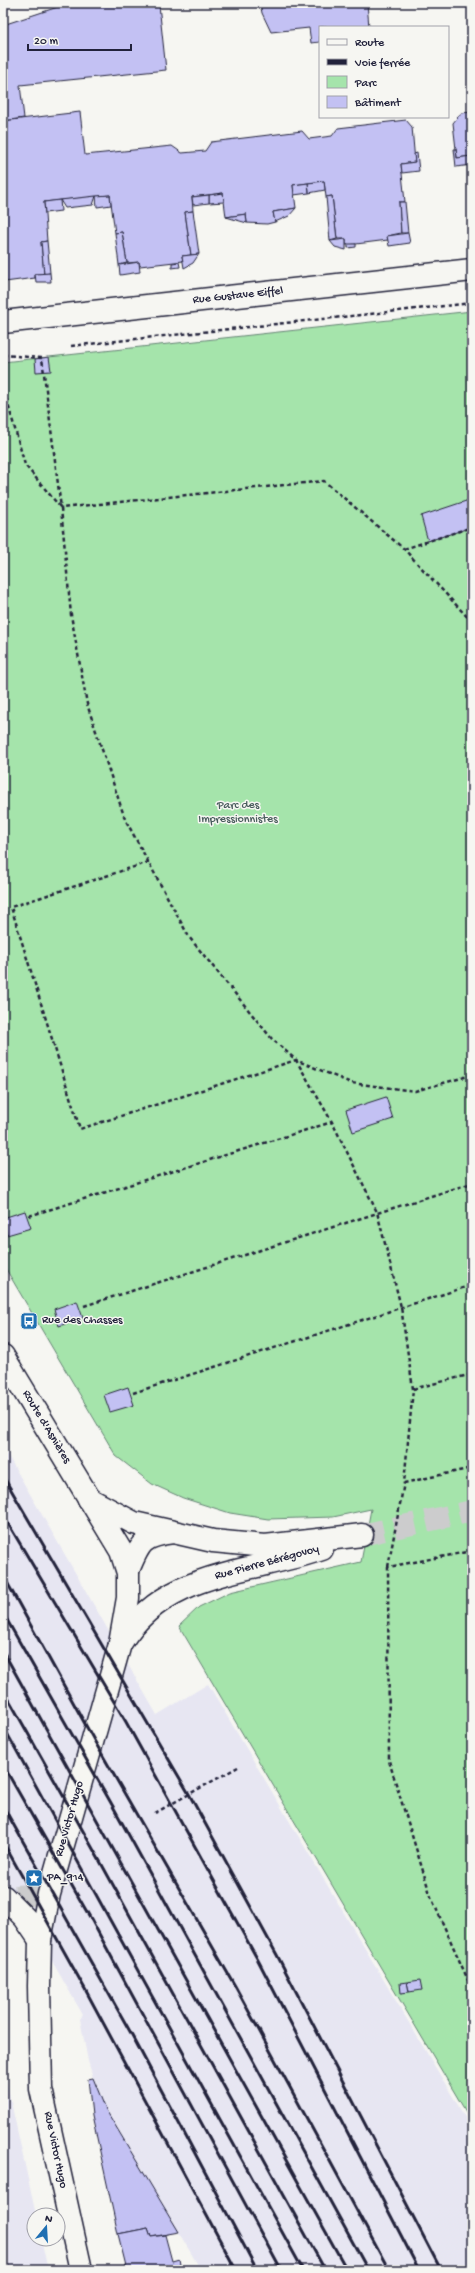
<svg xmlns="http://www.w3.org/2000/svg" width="475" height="2273" viewBox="0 0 475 2273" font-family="'Gochi Hand',sans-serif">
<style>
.built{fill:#e7e6f2}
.green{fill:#a5e4ab;stroke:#648373}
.building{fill:#c3c1f3;stroke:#22223b}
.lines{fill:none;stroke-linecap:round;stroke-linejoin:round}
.minor-tunnel{stroke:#cccccd;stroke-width:22;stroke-dasharray:22 11;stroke-linecap:butt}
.service-casing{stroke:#22223b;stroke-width:23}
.minor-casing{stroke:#22223b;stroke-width:25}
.secondary-casing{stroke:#22223b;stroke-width:25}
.path{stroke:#22223b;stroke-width:2.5;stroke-dasharray:4 3;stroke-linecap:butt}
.service{stroke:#f6f6f2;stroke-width:20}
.minor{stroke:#f6f6f2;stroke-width:22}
.secondary{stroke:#f6f6f2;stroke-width:22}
.rail{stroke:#22223b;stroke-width:3}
.path-bridge{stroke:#22223b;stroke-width:2.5;stroke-dasharray:4 3;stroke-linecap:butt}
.labels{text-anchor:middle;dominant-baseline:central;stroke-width:3;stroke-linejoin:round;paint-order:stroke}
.street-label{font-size:12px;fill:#22223b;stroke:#f6f6f2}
.park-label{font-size:12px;fill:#495c5d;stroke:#f6f6f2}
.poi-label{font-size:12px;fill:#22223b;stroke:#f6f6f2;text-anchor:start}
</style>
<rect width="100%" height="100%" fill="#f6f6f2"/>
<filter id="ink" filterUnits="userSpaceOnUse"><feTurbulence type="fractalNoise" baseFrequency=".025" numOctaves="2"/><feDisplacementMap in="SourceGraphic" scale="8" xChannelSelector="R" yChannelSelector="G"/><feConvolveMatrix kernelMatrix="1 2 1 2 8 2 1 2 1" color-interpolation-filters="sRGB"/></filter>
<g filter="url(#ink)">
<!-- built -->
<g class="built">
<polygon points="3,1447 157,1715 208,1684 472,2129 472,2270 201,2270 106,2110 98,2094 88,2061 80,2019 83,2015 3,1876"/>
<polygon points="3,2066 36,2215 34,2215 34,2239 41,2239 48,2270 3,2270"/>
</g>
<!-- green -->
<polygon class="green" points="472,311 472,2122 179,1626 199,1607 230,1592 361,1562 371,1509 333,1517 268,1519 230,1513 183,1498 152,1484 116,1456 3,1264 3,362"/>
<!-- building -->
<g class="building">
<polygon points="70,3 141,3 142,7 159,5 166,70 20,85 24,118 3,121 3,25"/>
<polygon points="260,3 367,3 369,27 320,27 320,42 311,43 309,28 271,32 262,13"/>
<polygon points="80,112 85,155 172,146 182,153 205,151 211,142 302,131 309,139 332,136 338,128 406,120 412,127 415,162 401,164 405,202 399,202 401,233 387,236 388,240 356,244 346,245 346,239 337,239 332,196 326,197 324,181 293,185 296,208 273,212 275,222 267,224 247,223 246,214 226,217 223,193 192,197 193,211 185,212 191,255 182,256 183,261 140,266 139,262 127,263 122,232 115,233 110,195 44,202 47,241 41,242 44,274 35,274 35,278 5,282 3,280 3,121"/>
<polygon points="472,112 472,166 471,156 457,158 453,123 461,113"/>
<polygon points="454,149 456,149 457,158 471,156 472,165 456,167"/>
<polygon points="417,153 419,171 402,173 401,164 415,162 414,154"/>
<polygon points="324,181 325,190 309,193 308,183"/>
<polygon points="308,183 309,193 294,195 293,185"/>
<polygon points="223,193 224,202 209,203 209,195"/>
<polygon points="110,195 111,205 97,207 96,196"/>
<polygon points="209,195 209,203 193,205 192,197"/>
<polygon points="96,196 93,205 65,208 60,200"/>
<polygon points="332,196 337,239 330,241 326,197"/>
<polygon points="60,200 61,211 45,213 44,202"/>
<polygon points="399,202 405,202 408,233 401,233"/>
<polygon points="296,208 289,216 275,222 273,212"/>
<polygon points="193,211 199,254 191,255 185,212"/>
<polygon points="246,214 247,223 226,217"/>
<polygon points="122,232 127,263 119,265 115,233"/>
<polygon points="408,233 410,243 389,246 387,236"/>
<polygon points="346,239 346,250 335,247 330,241"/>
<polygon points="47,241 50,273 44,274 41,242"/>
<polygon points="348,244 356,244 356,247 348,248"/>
<polygon points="199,254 193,263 184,268 182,256"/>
<polygon points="139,262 140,272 120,275 119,265"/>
<polygon points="179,262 180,267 172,268 172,263"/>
<polygon points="50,273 51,282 36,282 35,274"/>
<polygon points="49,357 51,371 36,372 35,359"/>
<polygon points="472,499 472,527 428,541 421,516"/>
<polygon points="386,1097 393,1119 353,1132 346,1110"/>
<polygon points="25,1211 31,1228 7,1235 3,1218"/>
<polygon points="77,1301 83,1318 59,1326 54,1309"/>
<polygon points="128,1387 134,1405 110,1412 104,1395"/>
<polygon points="420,1980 422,1990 409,1992 407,1982"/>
<polygon points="407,1982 409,1992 401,1993 400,1983"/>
<polygon points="93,2078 106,2110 179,2232 151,2237 148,2228 118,2234 92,2115 88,2079"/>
<polygon points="148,2228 151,2237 165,2235 172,2261 179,2259 181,2270 127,2270 118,2234"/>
<polygon points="3,2241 9,2270 3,2270"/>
</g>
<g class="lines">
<!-- minor-tunnel -->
<g class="minor-tunnel">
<polyline points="362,1535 472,1511"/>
<polyline points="15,1896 49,1894"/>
</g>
<defs>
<path id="service" d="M128,1573C140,1544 141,1537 173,1533"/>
<g id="minor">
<polyline points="3,322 472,270"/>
<polyline points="89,1499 134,1523 213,1541 265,1546 362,1535"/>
<path d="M120,1644C165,1570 248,1574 322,1549"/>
</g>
<g id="secondary">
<polyline points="3,1356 121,1551 128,1573 128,1598 120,1644 49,1894 40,1940 39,1986 41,2089 81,2270"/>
<polyline points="4,1897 25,1918 40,1940"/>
</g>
</defs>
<!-- service casing -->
<use href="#service" class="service-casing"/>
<!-- minor casing -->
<use href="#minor" class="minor-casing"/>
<!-- secondary casing -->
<use href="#secondary" class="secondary-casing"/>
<!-- path -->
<g class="path">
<polyline points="71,346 472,303"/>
<polyline points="3,355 42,358 61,508"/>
<polyline points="3,386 25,465 61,508"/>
<polyline points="404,549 472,527"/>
<polyline points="472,622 404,549 324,481 61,508 71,615 87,704 125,819 189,937 272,1039 296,1060 332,1122 377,1212 401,1307 413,1389 404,1483 472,1468"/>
<polyline points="149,862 11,907 80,1129 296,1060 351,1083 415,1091 472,1075"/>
<polyline points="29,1216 332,1122"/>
<polyline points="84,1306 472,1183"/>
<polyline points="413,1389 472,1374"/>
<polyline points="133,1393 472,1285"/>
<polyline points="472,1551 388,1567 389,1761 431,1897 472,1989"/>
<polyline points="155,1813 238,1767"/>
</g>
<!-- service -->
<use href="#service" class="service"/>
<!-- minor -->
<use href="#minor" class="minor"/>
<!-- secondary -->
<use href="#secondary" class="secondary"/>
<!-- rail -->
<g class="rail">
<polyline points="3,1476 189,1794 277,1955 441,2270"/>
<polyline points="3,1515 126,1722 259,1962 419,2270"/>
<polyline points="3,1575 95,1742 235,1986 389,2270"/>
<polyline points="3,1613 115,1810 368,2270"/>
<polyline points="3,1651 347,2270"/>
<polyline points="3,1689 101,1863 325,2270"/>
<polyline points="3,1726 303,2270"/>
<polyline points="3,1765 91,1919 281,2270"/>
<polyline points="3,1806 132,2035 257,2270"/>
<polyline points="3,1842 85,1989 236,2270"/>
</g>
<!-- path-bridge -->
<polyline class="path-bridge" points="388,1567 404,1483"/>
</g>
</g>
<!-- icons -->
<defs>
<symbol id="bus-square" viewBox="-11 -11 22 22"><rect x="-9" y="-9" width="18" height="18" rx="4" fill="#1f6fb2" stroke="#f6f6f2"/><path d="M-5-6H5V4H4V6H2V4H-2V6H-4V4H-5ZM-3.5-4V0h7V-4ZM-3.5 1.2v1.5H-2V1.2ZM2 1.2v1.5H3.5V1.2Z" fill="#fff"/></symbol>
<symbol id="sight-square" viewBox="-11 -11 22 22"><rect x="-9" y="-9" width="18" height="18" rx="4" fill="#1f6fb2" stroke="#f6f6f2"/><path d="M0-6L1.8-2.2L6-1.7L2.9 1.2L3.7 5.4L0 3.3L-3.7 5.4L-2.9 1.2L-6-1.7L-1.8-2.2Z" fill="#fff"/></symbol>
</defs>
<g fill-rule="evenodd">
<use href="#bus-square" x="19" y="1311" width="20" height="20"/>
<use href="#sight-square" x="24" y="1868" width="20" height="20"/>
</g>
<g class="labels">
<!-- street labels -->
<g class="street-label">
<text transform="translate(238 296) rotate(-6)">Rue Gustave Eiffel</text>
<text transform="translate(46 1427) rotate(59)">Route d'Asnières</text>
<text transform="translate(267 1563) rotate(-15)">Rue Pierre Bérégovoy</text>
<text transform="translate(70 1819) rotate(-74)">Rue Victor Hugo</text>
<text transform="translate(55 2150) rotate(78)">Rue Victor Hugo</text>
</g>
<!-- park labels -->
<g class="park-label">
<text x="238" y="806">Parc des<tspan x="238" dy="14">Impressionnistes</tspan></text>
</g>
<!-- poi labels -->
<g class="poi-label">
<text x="42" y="1321">Rue des Chasses</text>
<text x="47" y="1878">PA_914</text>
</g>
</g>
<!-- margin -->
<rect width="475" height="2273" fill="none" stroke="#f6f6f2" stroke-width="16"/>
<rect x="8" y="8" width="459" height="2257" fill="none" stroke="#22223b" stroke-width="1.5" filter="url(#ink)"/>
<!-- legend -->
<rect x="319" y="26" width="130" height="92" fill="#f6f6f2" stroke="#a1a1a9"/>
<rect x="327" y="39" width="20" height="6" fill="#f6f6f2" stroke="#a1a1a9"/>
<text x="355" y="46" font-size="12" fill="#22223b">Route</text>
<rect x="327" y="59" width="20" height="6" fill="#22223b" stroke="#a1a1a9"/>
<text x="355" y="66" font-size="12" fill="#22223b">Voie ferrée</text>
<rect x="327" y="76" width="20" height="12" fill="#a5e4ab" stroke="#a1a1a9"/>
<text x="355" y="86" font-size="12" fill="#22223b">Parc</text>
<rect x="327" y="96" width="20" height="12" fill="#c3c1f3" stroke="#a1a1a9"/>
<text x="355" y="106" font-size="12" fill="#22223b">Bâtiment</text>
<!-- north arrow -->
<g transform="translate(46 2227) rotate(18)"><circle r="19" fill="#f6f6f2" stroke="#a1a1a9"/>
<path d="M0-3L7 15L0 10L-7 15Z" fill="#1f6fb2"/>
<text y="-6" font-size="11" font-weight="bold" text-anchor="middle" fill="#22223b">N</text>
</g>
<!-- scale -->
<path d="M28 44v6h103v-6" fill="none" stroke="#22223b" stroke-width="2"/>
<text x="34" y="44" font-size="12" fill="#22223b" stroke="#f6f6f2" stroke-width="3" paint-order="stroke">20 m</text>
</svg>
